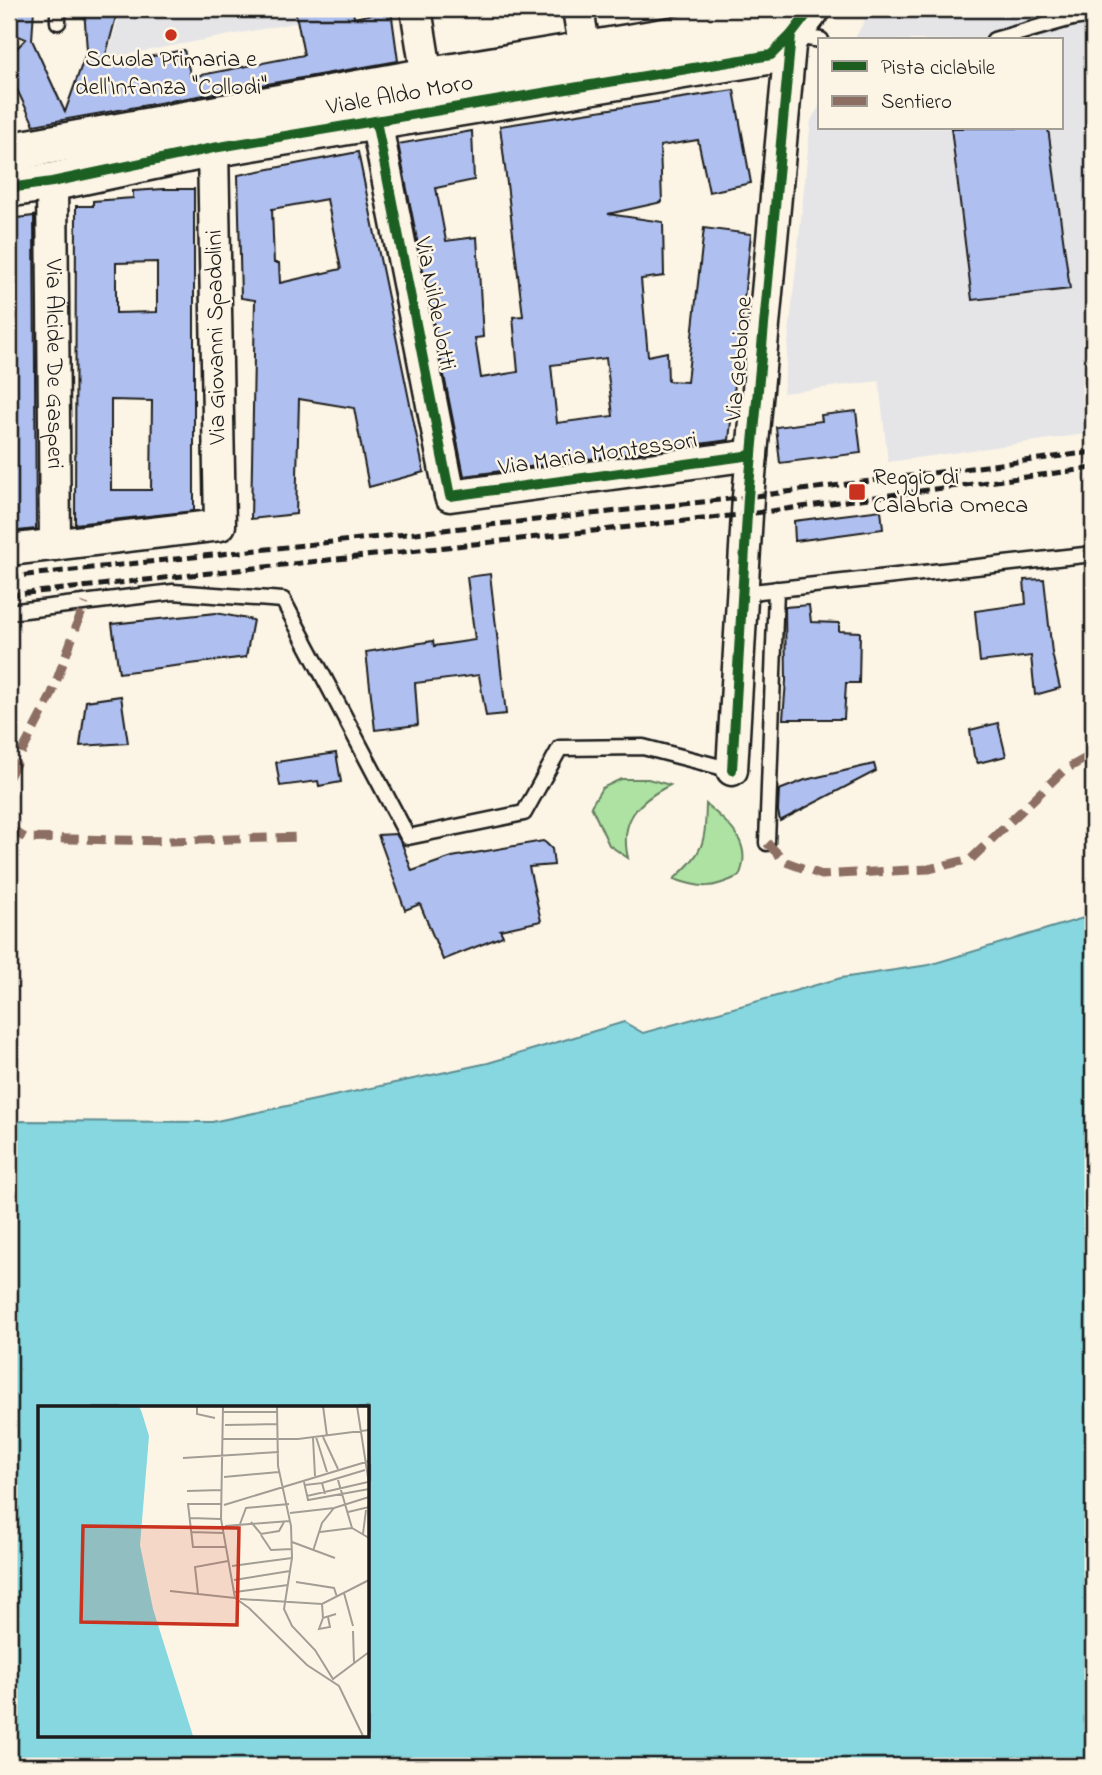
<svg xmlns="http://www.w3.org/2000/svg" width="1102" height="1775" viewBox="0 0 1102 1775" font-family="'Indie Flower',sans-serif">
<style>
.built{fill:#e5e5e8}
.green{fill:#aee2a3;stroke:#657f60;stroke-width:2}
.water{fill:#86d7df;stroke:#5c8c91;stroke-width:2;fill-rule:evenodd}
.building{fill:#afc0f0;stroke:#1c1c1c;stroke-width:2;fill-rule:evenodd}
.lines{fill:none;stroke-linecap:round;stroke-linejoin:round}
.service-casing{stroke:#1c1c1c;stroke-width:19}
.minor-casing{stroke:#1c1c1c;stroke-width:35}
.tertiary-casing{stroke:#1c1c1c;stroke-width:42}
.service{stroke:#fcf5e5;stroke-width:14}
.minor{stroke:#fcf5e5;stroke-width:30}
.tertiary{stroke:#fcf5e5;stroke-width:37}
.rail{stroke:#1c1c1c;stroke-width:5;stroke-dasharray:10 5;stroke-linecap:butt}
.quiet{stroke:#8d6e63;stroke-width:9;stroke-dasharray:18 9;stroke-linecap:butt}
.cycleway-casing{stroke:#fcf5e5;stroke-width:15}
.cycleway{stroke:#1b5e20;stroke-width:10}
.poi-dot{fill:#c8321e;stroke:#fcf5e5;stroke-width:2.5}
.labels{text-anchor:middle;dominant-baseline:central;stroke-width:5;stroke-linejoin:round;paint-order:stroke}
.poi-label{font-size:24px;fill:#1c1c1c;stroke:#fcf5e5}
.street-label{font-size:24px;fill:#1c1c1c;stroke:#fcf5e5}
.inset-road{fill:none;stroke:#a29e95;stroke-width:2}
.view{fill:#c8321e;fill-opacity:0.15;stroke:#c8321e;stroke-width:3.5}
.inset-edge{fill:none;stroke:#1c1c1c;stroke-width:3.5}
</style>
<rect width="100%" height="100%" fill="#fcf5e5"/>
<filter id="ink" filterUnits="userSpaceOnUse"><feTurbulence type="fractalNoise" baseFrequency=".0143" numOctaves="2"/><feDisplacementMap in="SourceGraphic" scale="14" xChannelSelector="R" yChannelSelector="G"/><feConvolveMatrix kernelMatrix="1 2 1 2 8 2 1 2 1" color-interpolation-filters="sRGB"/></filter>
<g filter="url(#ink)">
<!-- built -->
<g class="built">
<polygon points="121,9 370,9 107,58"/>
<polygon points="871,9 1093,9 1093,433 888,462 879,381 783,393 811,120 820,105 820,128 1062,128 1062,40 854,40"/>
</g>
<!-- green -->
<g class="green">
<path d="M621,779H648L670,785C638,801 619,820 628,858L609,845L591,806L602,788Z"/>
<path d="M706,804C729,824 754,844 739,876C712,889 702,889 674,879C704,851 705,845 706,804Z"/>
</g>
<!-- water -->
<path class="water" d="M1093,915V1766H9V1121L212,1122L488,1063L624,1022L643,1033L841,978L929,965ZM40,1408H368V1735H40Z"/>
<!-- building -->
<g class="building">
<polygon points="9,9 34,9 32,40 65,112 87,50 84,9 118,9 103,66 184,50 191,77 304,55 295,9 353,9 354,18 391,10 398,61 34,125 9,73 9,56 26,39 9,32"/>
<path d="M734,90L751,183L709,192L698,140L660,146L662,202L608,214L663,222L664,276L641,279L648,356L667,352L668,381L687,382L704,228L751,234L729,440L464,476L398,144L472,131L474,180L436,188L446,241L477,237L483,337L475,338L481,378L518,372L513,317L523,316L500,126ZM606,358L613,416L557,423L551,365Z"/>
<polygon points="951,128 1048,128 1070,289 972,300"/>
<path d="M358,152L424,472L369,487L354,408L299,399L296,514L251,519L255,300L241,298L238,175ZM327,199L341,269L280,283L279,263H274L272,209Z"/>
<path d="M164,189H194V511L75,524L76,206H93V201L133,198V191ZM157,262V312L116,313V263ZM111,400L152,401L151,490H111Z"/>
<polygon points="34,216 36,529 9,532 9,219"/>
<polygon points="856,411 861,453 780,463 776,427 822,421 821,415"/>
<polygon points="881,510 883,529 795,541 794,521"/>
<polygon points="490,574 506,714 486,716 479,675 415,683 418,725 375,730 366,652 433,641 434,646 475,640 467,577"/>
<polygon points="1044,579 1052,653 1060,688 1035,695 1031,656 980,662 975,611 1026,604 1024,580"/>
<polygon points="809,605 811,622 839,623 839,631 860,632 859,683 846,683 844,719 783,719 786,681 785,607"/>
<polygon points="216,613 253,620 246,657 119,673 112,624"/>
<polygon points="121,696 128,743 80,746 86,701"/>
<polygon points="998,723 1006,756 978,763 974,756 970,730"/>
<polygon points="336,753 341,782 319,786 318,781 280,786 276,762"/>
<polygon points="874,764 876,771 780,821 778,811 779,790 805,780"/>
<polygon points="396,834 402,844 412,871 452,857 543,841 546,843 552,849 554,865 529,867 541,921 500,930 503,936 443,960 420,904 405,910 378,835"/>
</g>
<g class="lines">
<defs>
<g id="service">
<polyline points="58,9 58,22"/>
<polyline points="1071,9 1072,18 1093,15"/>
<polyline points="794,36 821,40"/>
<polyline points="994,40 1072,18"/>
<polyline points="743,593 1093,554"/>
<polyline points="9,612 173,592 283,600 408,837 524,813 560,748 643,747 732,770"/>
<polyline points="767,843 776,589"/>
</g>
<g id="minor">
<polyline points="416,9 427,77"/>
<polyline points="578,9 585,51"/>
<polyline points="376,121 450,496 752,455"/>
<path id="s1" d="M52,182L55,545"/>
<polyline points="9,550 220,525 213,148"/>
<polyline points="732,770 748,497 791,35"/>
</g>
<g id="tertiary">
<polyline points="9,152 427,77 722,28 770,23 791,35"/>
<polyline points="9,188 52,182 213,148 771,55 791,35 811,9"/>
</g>
</defs>
<!-- service casing -->
<use href="#service" class="service-casing"/>
<!-- minor casing -->
<use href="#minor" class="minor-casing"/>
<!-- tertiary casing -->
<use href="#tertiary" class="tertiary-casing"/>
<!-- service -->
<use href="#service" class="service"/>
<!-- minor -->
<use href="#minor" class="minor"/>
<!-- tertiary -->
<use href="#tertiary" class="tertiary"/>
<!-- rail -->
<g class="rail">
<polyline points="9,577 748,497 1093,452"/>
<polyline points="9,595 748,514 1093,468"/>
</g>
<!-- quiet -->
<g class="quiet">
<polyline points="9,777 51,696 85,603"/>
<polyline points="9,829 26,838 166,841 302,837"/>
<polyline points="767,843 786,862 822,875 929,869 971,859 1063,771 1093,754"/>
</g>
<defs>
<g id="cycleway">
<polyline points="376,121 450,496 752,455"/>
<polyline points="9,188 52,182 213,148 771,55 791,35 811,9"/>
<polyline points="732,770 748,497 791,35"/>
</g>
</defs>
<!-- cycleway casing -->
<use href="#cycleway" class="cycleway-casing"/>
<!-- cycleway -->
<use href="#cycleway" class="cycleway"/>
</g>
</g>
<!-- markers -->
<g class="poi-dot">
<circle cx="171" cy="35" r="7"/>
<rect x="848" y="483" width="18" height="18" rx="3.5"/>
</g>
<g class="labels">
<!-- poi labels -->
<g class="poi-label">
<text x="171" y="60">Scuola Primaria e<tspan x="171" dy="28">dell'Infanza "Collodi"</tspan></text>
<text x="873" y="478" text-anchor="start">Reggio di<tspan x="873" dy="28">Calabria Omeca</tspan></text>
</g>
<!-- street labels -->
<g class="street-label">
<text transform="translate(400 96) rotate(-10)">Viale Aldo Moro</text>
<text transform="translate(434 304) rotate(79)">Via Nilde Jotti</text>
<text transform="translate(217 337) rotate(-91)">Via Giovanni Spadolini</text>
<text transform="translate(740 359) rotate(-85)">Via Gebbione</text>
<text stroke="none"><textPath href="#s1" startOffset="182">Via Alcide De Gasperi</textPath></text>
<text transform="translate(598 455) rotate(-8)">Via Maria Montessori</text>
</g>
</g>
<!-- overview -->
<g transform="translate(38 1406)">
<rect width="331" height="331" fill="#fcf5e5"/>
<path d="M0,0H101L104,7L111,30L102,139L115,203L155,330H0Z" fill="#86d7df"/>
<path class="inset-road" d="M159,0V8L177,12M185,0L183,113L197,192M239,0L240,60L253,120L254,152L246,203L254,220L277,244L295,273L331,246M285,0L289,30M319,0L331,78M185,6H240M187,19L240,18M278,31L289,66M285,31L300,63M275,32L277,70M184,33H260L331,24M145,52L241,46M186,71L241,66M300,74L314,122M266,76L270,94L331,83M284,77L327,64M267,79L284,77L287,88M149,85L183,84M269,90L330,76M183,98H150L155,141H188M186,99L331,55M310,106L331,101M252,107L296,102L331,91M152,112L183,113M213,116L223,128L241,125L246,116M202,118L208,102L251,98M187,120L252,115M153,126L185,127M282,126L314,122L331,132M325,128L328,104M223,129L233,144L254,143M254,136L297,152M275,145L284,117L296,102M194,160L254,152M196,174L252,165M258,176L296,182L299,191M132,185L197,192L211,202L269,259L301,280L325,330M197,186L250,179M306,187L315,220M160,188L157,161L190,155M202,193L284,198L331,174M284,198L285,212L298,208M285,212L281,223L292,221L290,211M315,225L316,257"/>
<path class="view" d="M45,120L201,122L199,219L43,216Z"/>
<rect width="331" height="331" class="inset-edge"/>
</g>
<!-- margin -->
<rect width="1102" height="1775" fill="none" stroke="#fcf5e5" stroke-width="35"/>
<rect x="18" y="18" width="1067" height="1740" fill="none" stroke="#1c1c1c" stroke-width="2.5" filter="url(#ink)"/>
<!-- legend -->
<rect x="818" y="38" width="245" height="91" fill="#fcf5e5" stroke="#a29e95" stroke-width="2"/>
<rect x="832" y="61" width="35" height="10" fill="#1b5e20" stroke="#a29e95" stroke-width="2"/>
<text x="881" y="74" font-size="21" fill="#1c1c1c">Pista ciclabile</text>
<rect x="832" y="96" width="35" height="10" fill="#8d6e63" stroke="#a29e95" stroke-width="2"/>
<text x="881" y="108" font-size="21" fill="#1c1c1c">Sentiero</text>
</svg>
